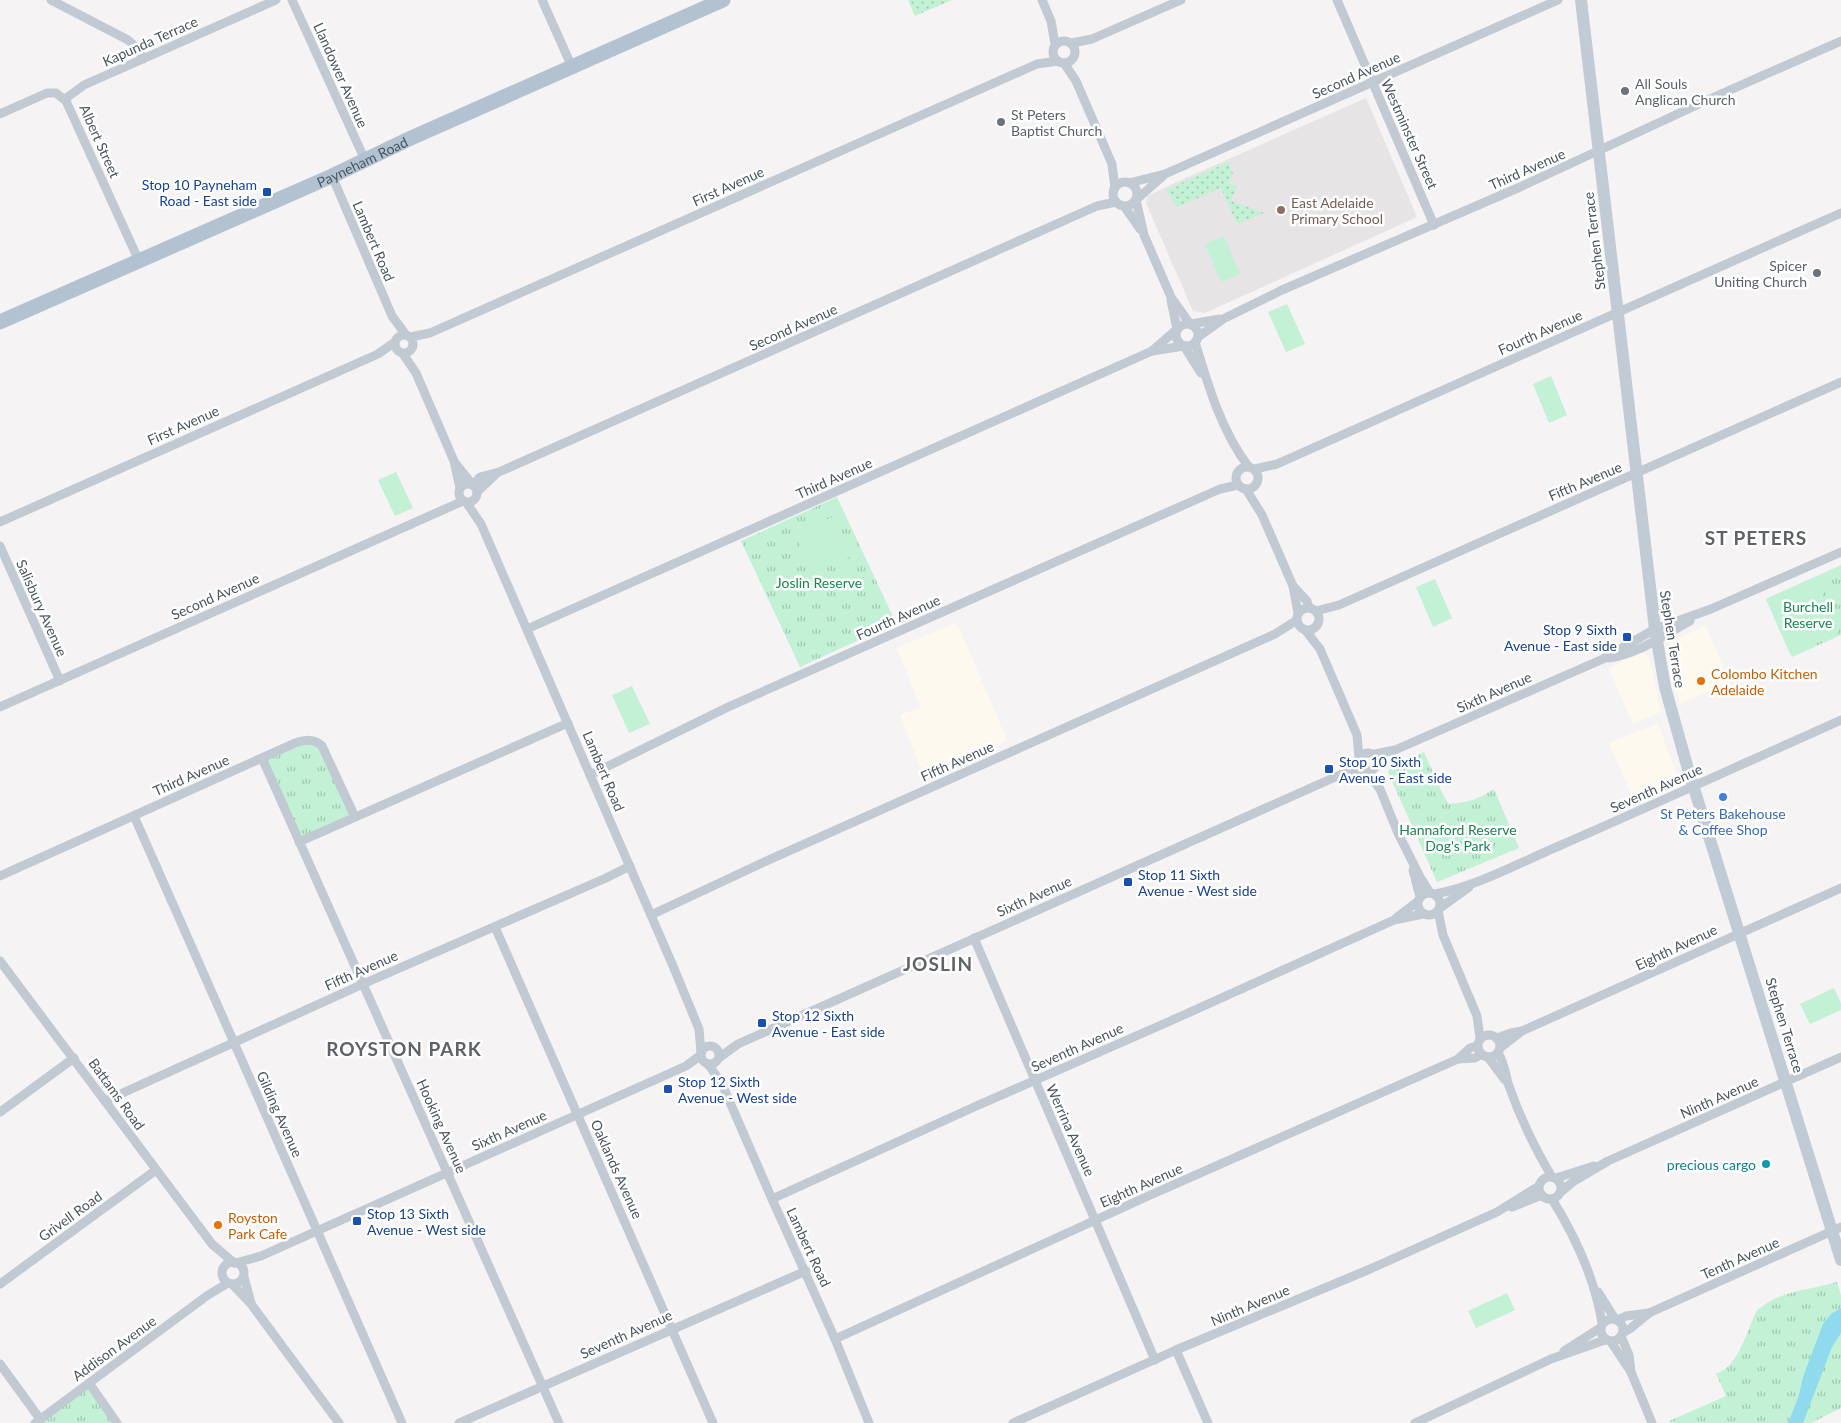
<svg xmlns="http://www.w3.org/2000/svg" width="1841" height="1423" viewBox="0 0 1841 1423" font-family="Lato,sans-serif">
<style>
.commercial{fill:#fdf9ef}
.education{fill:#e6e4e5}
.grass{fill:url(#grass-dots)}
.park{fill:url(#park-tufts)}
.pitch{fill:#c3f1d5}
.water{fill:#90daee}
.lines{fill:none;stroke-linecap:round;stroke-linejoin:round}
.minor{stroke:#c1cad2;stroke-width:9}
.secondary{stroke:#c1cbd6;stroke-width:12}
.primary{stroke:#b3c2d1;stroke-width:15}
.worship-dot{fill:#6b7280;stroke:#fff;stroke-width:2}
.transit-dot{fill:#1a4fb4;stroke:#fff;stroke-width:2}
.education-dot{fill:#8d6e63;stroke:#fff;stroke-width:2}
.food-dot{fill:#e8710a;stroke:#fff;stroke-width:2}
.shop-dot{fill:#3f7fe0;stroke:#fff;stroke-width:2}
.culture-dot{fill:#0f9aa8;stroke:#fff;stroke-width:2}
.labels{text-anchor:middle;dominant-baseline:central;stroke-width:5;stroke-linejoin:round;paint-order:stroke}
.street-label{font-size:14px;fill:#4a5661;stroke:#fff}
.worship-label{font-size:14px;fill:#5b616d;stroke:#fff;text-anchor:start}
.transit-label{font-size:14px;fill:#164399;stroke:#fff;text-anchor:start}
.education-label{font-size:14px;fill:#785e54;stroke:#fff;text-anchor:start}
.park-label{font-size:14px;fill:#17864f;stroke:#fff}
.food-label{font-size:14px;fill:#c56008;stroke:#fff;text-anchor:start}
.shop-label{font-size:14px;fill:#366cbe;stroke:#fff}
.culture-label{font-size:14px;fill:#0d838f;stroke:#fff;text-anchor:end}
.district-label{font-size:19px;font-weight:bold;letter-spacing:1px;fill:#5f6368;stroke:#fff}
</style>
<defs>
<pattern id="grass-dots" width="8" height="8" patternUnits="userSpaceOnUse" patternTransform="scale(1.25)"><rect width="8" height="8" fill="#c3f1d5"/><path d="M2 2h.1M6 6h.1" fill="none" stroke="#a0c6b0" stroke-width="1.8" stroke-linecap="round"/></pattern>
<pattern id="park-tufts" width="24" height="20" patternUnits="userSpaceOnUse" patternTransform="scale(1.25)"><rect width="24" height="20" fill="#c3f1d5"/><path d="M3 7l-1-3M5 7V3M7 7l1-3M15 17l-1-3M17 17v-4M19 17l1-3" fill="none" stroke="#a0c6b0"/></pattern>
</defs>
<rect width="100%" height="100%" fill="#f5f3f3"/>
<!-- commercial -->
<g class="commercial">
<polygon points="957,622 1007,740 924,777 900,715 921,707 896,648"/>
<polygon points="1706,626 1730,682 1680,704 1672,672 1669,642"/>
<polygon points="1639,651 1649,656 1661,712 1633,724 1609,669"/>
<polygon points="1658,723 1678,778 1632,798 1609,743"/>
</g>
<!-- education -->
<polygon class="education" points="1366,98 1417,217 1205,313 1193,311 1146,203 1148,196 1170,185"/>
<!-- grass -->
<g class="grass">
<polygon points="908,0 952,0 915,16"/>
<polygon points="1228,162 1233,174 1229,184 1237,186 1231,201 1264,213 1237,224 1221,188 1177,207 1166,190"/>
</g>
<!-- park -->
<g class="park">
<polygon points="837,497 896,623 800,667 741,541"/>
<polygon points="1841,565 1841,635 1792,657 1766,599"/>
<polygon points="318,742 355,817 299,842 262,758 295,743"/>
<path d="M1424,752L1444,797L1449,804C1469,802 1477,800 1494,789L1519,848L1437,882L1388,772L1391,766Z"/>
<path d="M1837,1282L1841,1295V1408L1811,1423H1670L1669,1421L1726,1396L1716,1374C1737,1366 1744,1340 1752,1321C1754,1317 1756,1310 1760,1308C1782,1290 1811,1290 1837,1282Z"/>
<polygon points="89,1383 117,1423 35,1423"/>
</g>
<!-- pitch -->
<g class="pitch">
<polygon points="1224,236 1240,274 1221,282 1205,244"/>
<polygon points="1287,304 1305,344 1286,352 1268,312"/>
<polygon points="1551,376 1567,415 1549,423 1533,384"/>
<polygon points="396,472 413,508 395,516 378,480"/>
<polygon points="835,516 852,556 812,573 795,533"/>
<polygon points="1815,577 1839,632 1790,654 1766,599"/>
<polygon points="1435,579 1452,618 1433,627 1416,587"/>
<polygon points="632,686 650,724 629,733 612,695"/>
<polygon points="1834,988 1841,1003 1841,1010 1810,1024 1800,1004"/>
<polygon points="1507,1293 1515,1310 1476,1328 1468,1311"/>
</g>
<!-- water -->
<polygon class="water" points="1841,1308 1841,1333 1832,1347 1803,1423 1788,1423 1798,1398 1804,1374 1823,1324 1831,1314"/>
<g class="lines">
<!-- minor -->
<g class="minor">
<polyline points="51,0 128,40 137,48 143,59"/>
<polyline points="292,0 365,160"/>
<polyline points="542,0 572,67"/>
<polyline points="1042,0 1051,21 1055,44"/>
<polyline points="1337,0 1434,225"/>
<circle cx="1064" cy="52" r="11"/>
<polyline points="1072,43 1092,39 1181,0"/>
<polyline points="1064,63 1076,81 1112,164 1115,188"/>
<polyline points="65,99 84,85 276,0"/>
<polyline points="0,114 47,93 56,93 66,101 139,261"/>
<polyline points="332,176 392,316 406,335"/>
<circle cx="1125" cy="194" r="12"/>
<polyline points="1129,183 1165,174 1558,0"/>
<polyline points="1136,200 1144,235 1171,297 1190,324"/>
<polyline points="1136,200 1163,176"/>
<polyline points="1124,206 1140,229"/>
<polyline points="1171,300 1177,329"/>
<circle cx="1187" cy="335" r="11"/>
<polyline points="1191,324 1220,319"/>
<circle cx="404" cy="344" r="9"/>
<polyline points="410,337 430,333 1037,64 1058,61"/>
<polyline points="1198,337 1223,319 1282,290 1520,187 1712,98 1841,41"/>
<path d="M1195,342C1208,385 1221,430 1248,466"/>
<polyline points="1184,346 1201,373"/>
<polyline points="1152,351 1176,330"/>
<polyline points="403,354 416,373 454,461 460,488"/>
<polyline points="456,464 472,484"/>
<circle cx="1247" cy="478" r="11"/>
<polyline points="1255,469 1277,464 1841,213"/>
<circle cx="468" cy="493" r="9"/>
<polyline points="473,485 480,477 499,472 1079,214 1097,206 1116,202"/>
<polyline points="1246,489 1262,515 1293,586 1298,613"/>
<polyline points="477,492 495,475"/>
<polyline points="466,502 481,524 673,966 699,1029 701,1053"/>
<polyline points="0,522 378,354 395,342"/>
<polyline points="0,546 60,681"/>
<polyline points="1293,586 1307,601 1309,608"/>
<circle cx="1308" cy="619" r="11"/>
<polyline points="1316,611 1339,605 1841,382"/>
<polyline points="527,629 1152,351 1184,346"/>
<polyline points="1306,631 1320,649 1357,735 1359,758"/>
<path d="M1609,658C1638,654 1664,635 1690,621"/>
<polyline points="0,707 463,501"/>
<circle cx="1368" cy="762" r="9"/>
<polyline points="1375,754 1395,750 1603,659 1655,629 1711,609 1841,552"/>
<polyline points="262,758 559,1423"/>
<polyline points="1367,771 1380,789 1398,833 1420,877 1430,893"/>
<polyline points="590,775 728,707 1220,489 1238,485"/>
<polyline points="134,816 402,1423"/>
<polyline points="299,842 568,723"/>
<polyline points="1413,870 1420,897"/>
<path d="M0,876L295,743C305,740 314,738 322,746L355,817"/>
<circle cx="1429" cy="904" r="11"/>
<path d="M1435,894C1475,887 1521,862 1559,846C1653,805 1747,762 1841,720"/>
<polyline points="1440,908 1469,887"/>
<polyline points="1438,911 1443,935 1477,1016 1480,1038"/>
<polyline points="651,915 762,863 1275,634 1297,620"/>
<polyline points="1396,918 1417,902"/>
<polyline points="495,927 713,1423"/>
<polyline points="974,938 1155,1360"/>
<polyline points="0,961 212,1244 234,1263"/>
<circle cx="1489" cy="1046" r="11"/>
<polyline points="1497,1038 1511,1033 1522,1031 1841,888"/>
<circle cx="710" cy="1055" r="9"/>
<polyline points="1500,1048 1522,1031"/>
<path d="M1498,1053C1505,1063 1505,1075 1509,1086C1520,1117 1535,1149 1552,1177"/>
<polyline points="720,1057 738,1044 1342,774 1363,770"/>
<polyline points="1488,1057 1505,1080"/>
<polyline points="1458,1059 1470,1048 1477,1046"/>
<polyline points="708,1064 722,1084 772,1199 835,1339 869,1423"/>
<polyline points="105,1101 363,984 606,878 630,866"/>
<polyline points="0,1112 74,1058"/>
<circle cx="1550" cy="1188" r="11"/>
<polyline points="1556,1178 1594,1166"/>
<polyline points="1562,1191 1574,1181 1608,1161 1841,1057"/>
<polyline points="772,1199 974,1107 1168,1022 1394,920 1423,914"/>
<path d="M1552,1199C1575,1236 1595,1280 1602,1323"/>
<polyline points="1512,1207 1542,1195"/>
<circle cx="233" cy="1273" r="11"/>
<polyline points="236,1263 261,1256 686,1066 701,1055"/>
<polyline points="244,1277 251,1303"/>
<polyline points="0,1284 156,1170"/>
<polyline points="233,1285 251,1304 339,1423"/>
<polyline points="1598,1292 1615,1319"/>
<circle cx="1612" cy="1330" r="11"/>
<polyline points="1617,1320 1626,1316 1649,1313 1841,1227"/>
<polyline points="1623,1333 1631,1328 1649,1313"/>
<polyline points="1621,1336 1629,1355 1631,1372"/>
<polyline points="835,1339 1146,1197 1458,1059 1475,1058 1481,1054"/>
<polyline points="1611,1342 1631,1372 1652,1423"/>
<polyline points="1176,1350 1208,1423"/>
<polyline points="1564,1351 1600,1328"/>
<polyline points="0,1364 40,1419"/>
<polyline points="89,1383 117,1423"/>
<polyline points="35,1423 208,1295 228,1283"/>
<polyline points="459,1423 806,1271"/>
<polyline points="1013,1423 1176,1350 1370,1269 1497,1212 1539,1186"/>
<polyline points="1415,1423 1551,1359 1605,1340"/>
</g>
<!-- secondary -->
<polyline class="secondary" points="1581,0 1655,629 1665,687 1688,769 1841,1260"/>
<!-- primary -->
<path class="primary" id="s1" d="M0,322L332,176L411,138L723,0"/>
</g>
<!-- markers -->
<g class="worship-dot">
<circle cx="1625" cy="91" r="5"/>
<circle cx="1001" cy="122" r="5"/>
<circle cx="1817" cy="273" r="5"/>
</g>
<g class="transit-dot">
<rect x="262" y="187" width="10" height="10" rx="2.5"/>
<rect x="1622" y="632" width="10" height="10" rx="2.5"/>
<rect x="1324" y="764" width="10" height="10" rx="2.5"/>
<rect x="1123" y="877" width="10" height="10" rx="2.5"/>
<rect x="757" y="1018" width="10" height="10" rx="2.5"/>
<rect x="663" y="1084" width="10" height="10" rx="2.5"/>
<rect x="352" y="1216" width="10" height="10" rx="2.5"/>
</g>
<circle class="education-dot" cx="1281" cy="210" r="5"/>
<g class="food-dot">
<circle cx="1701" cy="681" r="5"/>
<circle cx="218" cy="1225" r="5"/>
</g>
<circle class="shop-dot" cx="1723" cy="797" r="5"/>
<circle class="culture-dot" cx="1766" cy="1164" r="5"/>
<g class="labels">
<!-- street labels -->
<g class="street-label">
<text transform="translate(150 41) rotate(-24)">Kapunda Terrace</text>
<text transform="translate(341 75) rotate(66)">Llandower Avenue</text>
<text transform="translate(1356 75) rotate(-24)">Second Avenue</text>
<text transform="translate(1410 134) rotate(66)">Westminster Street</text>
<text transform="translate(100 141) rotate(66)">Albert Street</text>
<text stroke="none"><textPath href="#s1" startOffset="396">Payneham Road</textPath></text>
<text transform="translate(1527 169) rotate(-24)">Third Avenue</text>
<text transform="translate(728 186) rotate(-24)">First Avenue</text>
<text transform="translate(374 241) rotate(67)">Lambert Road</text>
<text transform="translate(1594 241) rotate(-97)">Stephen Terrace</text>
<text transform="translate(793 327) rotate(-24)">Second Avenue</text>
<text transform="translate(1540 332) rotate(-24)">Fourth Avenue</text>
<text transform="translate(183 425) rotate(-24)">First Avenue</text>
<text transform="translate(834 478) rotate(-24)">Third Avenue</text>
<text transform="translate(1585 481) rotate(-23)">Fifth Avenue</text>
<text transform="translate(215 596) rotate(-24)">Second Avenue</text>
<text transform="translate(42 608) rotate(66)">Salisbury Avenue</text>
<text transform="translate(898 617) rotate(-24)">Fourth Avenue</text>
<text transform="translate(1673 639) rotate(81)">Stephen Terrace</text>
<text transform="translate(1494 692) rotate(-24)">Sixth Avenue</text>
<text transform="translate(957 761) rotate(-24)">Fifth Avenue</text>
<text transform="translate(604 771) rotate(67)">Lambert Road</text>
<text transform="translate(191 775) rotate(-24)">Third Avenue</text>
<text transform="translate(1656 788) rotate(-24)">Seventh Avenue</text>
<text transform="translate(1034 896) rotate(-24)">Sixth Avenue</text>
<text transform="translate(1676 947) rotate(-25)">Eighth Avenue</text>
<text transform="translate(361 970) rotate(-24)">Fifth Avenue</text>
<text transform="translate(1785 1025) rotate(73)">Stephen Terrace</text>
<text transform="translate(1077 1047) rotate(-24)">Seventh Avenue</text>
<text transform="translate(117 1094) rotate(54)">Battams Road</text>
<text transform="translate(1719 1097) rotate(-24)">Ninth Avenue</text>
<text transform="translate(280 1114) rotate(66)">Gilding Avenue</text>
<text transform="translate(442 1126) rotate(66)">Hooking Avenue</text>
<text transform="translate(509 1130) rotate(-24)">Sixth Avenue</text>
<text transform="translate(1071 1130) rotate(66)">Werrina Avenue</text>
<text transform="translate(617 1169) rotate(66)">Oaklands Avenue</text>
<text transform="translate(1141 1185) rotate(-24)">Eighth Avenue</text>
<text transform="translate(70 1216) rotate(-36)">Grivell Road</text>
<text transform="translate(809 1247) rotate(65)">Lambert Road</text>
<text transform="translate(1740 1258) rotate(-24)">Tenth Avenue</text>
<text transform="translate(1250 1305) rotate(-23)">Ninth Avenue</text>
<text transform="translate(626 1334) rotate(-24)">Seventh Avenue</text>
<text transform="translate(114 1348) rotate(-36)">Addison Avenue</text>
</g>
<!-- worship labels -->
<g class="worship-label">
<text x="1635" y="83">All Souls<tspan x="1635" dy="16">Anglican Church</tspan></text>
<text x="1011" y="114">St Peters<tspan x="1011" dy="16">Baptist Church</tspan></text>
<text x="1807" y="265" text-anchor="end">Spicer<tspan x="1807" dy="16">Uniting Church</tspan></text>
</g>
<!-- transit labels -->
<g class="transit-label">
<text x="257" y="184" text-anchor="end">Stop 10 Payneham<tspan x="257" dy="16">Road - East side</tspan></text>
<text x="1617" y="629" text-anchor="end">Stop 9 Sixth<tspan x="1617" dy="16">Avenue - East side</tspan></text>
<text x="1339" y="761">Stop 10 Sixth<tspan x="1339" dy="16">Avenue - East side</tspan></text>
<text x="1138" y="874">Stop 11 Sixth<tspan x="1138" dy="16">Avenue - West side</tspan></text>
<text x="772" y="1015">Stop 12 Sixth<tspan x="772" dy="16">Avenue - East side</tspan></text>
<text x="678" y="1081">Stop 12 Sixth<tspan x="678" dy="16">Avenue - West side</tspan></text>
<text x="367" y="1213">Stop 13 Sixth<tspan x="367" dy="16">Avenue - West side</tspan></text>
</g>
<!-- education labels -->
<g class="education-label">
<text x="1291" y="202">East Adelaide<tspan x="1291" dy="16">Primary School</tspan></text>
</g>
<!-- park labels -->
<g class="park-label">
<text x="819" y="582">Joslin Reserve</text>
<text x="1808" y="606">Burchell<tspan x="1808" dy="16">Reserve</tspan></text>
<text x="1458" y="829">Hannaford Reserve<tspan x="1458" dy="16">Dog's Park</tspan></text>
</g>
<!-- food labels -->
<g class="food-label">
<text x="1711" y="673">Colombo Kitchen<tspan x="1711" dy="16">Adelaide</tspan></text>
<text x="228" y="1217">Royston<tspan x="228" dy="16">Park Cafe</tspan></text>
</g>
<!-- shop labels -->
<g class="shop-label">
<text x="1723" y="813">St Peters Bakehouse<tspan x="1723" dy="16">&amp; Coffee Shop</tspan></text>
</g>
<!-- culture labels -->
<g class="culture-label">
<text x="1756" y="1164">precious cargo</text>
</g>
<!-- district labels -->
<g class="district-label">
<text x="1756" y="537">ST PETERS</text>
<text x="938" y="963">JOSLIN</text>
<text x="404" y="1048">ROYSTON PARK</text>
</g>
</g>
</svg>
